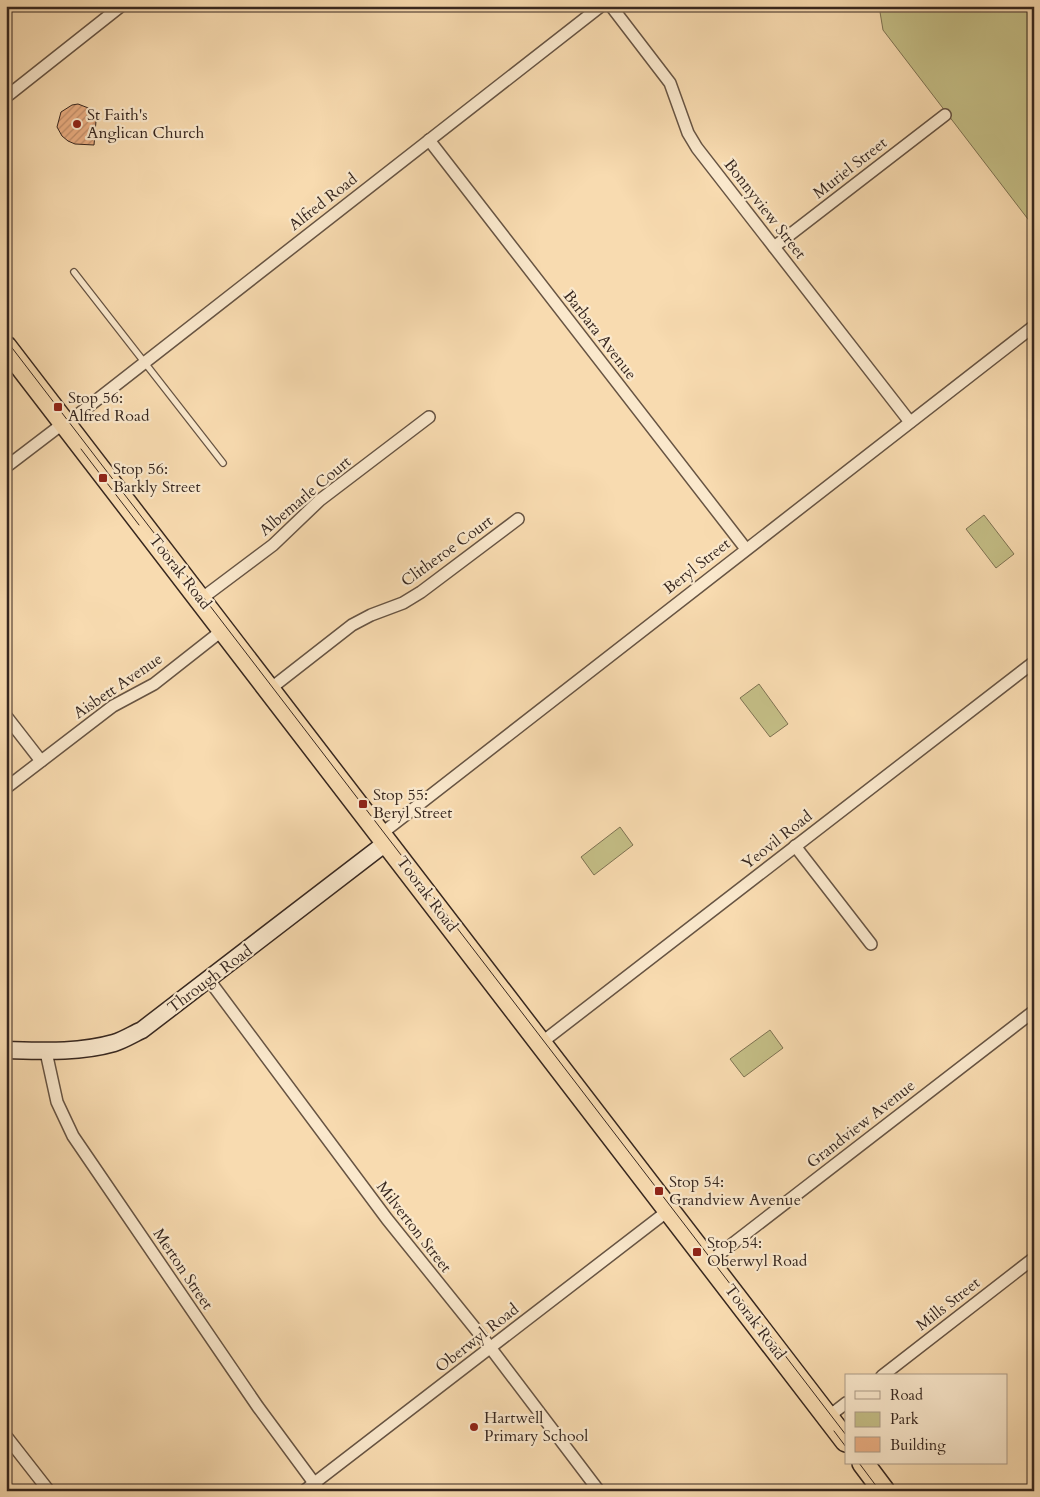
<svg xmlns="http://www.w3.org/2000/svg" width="1040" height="1497" viewBox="0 0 1040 1497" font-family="Cardo,serif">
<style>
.green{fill:#c4be86;stroke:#7e7252}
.building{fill:url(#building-hatch);stroke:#37271f}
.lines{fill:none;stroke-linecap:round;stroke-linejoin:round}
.lane-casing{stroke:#675443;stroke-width:8}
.street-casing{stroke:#675443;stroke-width:14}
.secondary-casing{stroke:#37271f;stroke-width:19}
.highway-casing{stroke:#37271f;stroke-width:24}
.lane{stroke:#fae8cc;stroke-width:5.5}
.street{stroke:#fae8cc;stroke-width:11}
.secondary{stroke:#fae8cc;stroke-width:16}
.highway{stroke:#f8dbb0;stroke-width:21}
.tram{stroke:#37271f;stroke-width:1}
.poi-dot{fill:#8f2418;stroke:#fae8cc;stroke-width:2}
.labels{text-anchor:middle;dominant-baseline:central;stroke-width:4.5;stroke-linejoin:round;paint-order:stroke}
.poi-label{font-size:16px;fill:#37271f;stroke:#fae8cc;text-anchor:start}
.street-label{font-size:16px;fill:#37271f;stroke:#fae8cc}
</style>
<defs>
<pattern id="building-hatch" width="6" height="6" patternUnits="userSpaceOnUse" patternTransform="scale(1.25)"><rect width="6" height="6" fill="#ebaf83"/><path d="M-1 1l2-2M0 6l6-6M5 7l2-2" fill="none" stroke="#bf8e6b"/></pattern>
</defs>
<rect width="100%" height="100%" fill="#f8dbb0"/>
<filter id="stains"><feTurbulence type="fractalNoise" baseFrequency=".004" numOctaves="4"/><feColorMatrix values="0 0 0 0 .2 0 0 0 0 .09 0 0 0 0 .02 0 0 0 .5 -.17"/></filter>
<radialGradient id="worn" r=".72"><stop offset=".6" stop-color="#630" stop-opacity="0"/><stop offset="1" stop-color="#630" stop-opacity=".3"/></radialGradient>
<!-- green -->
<g class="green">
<polygon points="879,6 1034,6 1034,227 883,30"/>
<polygon points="984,515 1014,554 996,568 966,529"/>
<polygon points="759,684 788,724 770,737 740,698"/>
<polygon points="620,827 633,845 594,875 581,857"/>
<polygon points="770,1030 783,1048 744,1077 730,1059"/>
</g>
<!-- building -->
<polygon class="building" points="78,104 91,109 95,116 96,121 94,145 75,144 68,141 62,136 57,127 61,112 72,105"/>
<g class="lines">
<defs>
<polyline id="lane" points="74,272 223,463"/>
<g id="street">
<polyline points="611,6 670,83 688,133 697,148 910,422"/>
<polyline points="6,97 121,6"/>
<polyline points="429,140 746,549"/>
<polyline points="774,247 945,115"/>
<polyline points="66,424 601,6"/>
<polyline points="6,467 65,422"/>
<polyline points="201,599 273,545 320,500 429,417"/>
<polyline points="270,689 352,625 371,615 403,603 421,592 518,519"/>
<polyline points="6,716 41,761"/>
<polyline points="6,788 113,706 154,684 224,629"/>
<polyline points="381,834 1034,326"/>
<polyline points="795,846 871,944"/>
<polyline points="209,980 387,1219 486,1342 599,1491"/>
<polyline points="541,1043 1034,662"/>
<polyline points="46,1052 57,1102 73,1136 258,1407 320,1491"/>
<polyline points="709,1262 1034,1011"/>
<polyline points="882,1376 1034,1258"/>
<polyline points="828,1417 846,1403"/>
<polyline points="6,1436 49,1491"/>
<polyline points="304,1491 669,1210"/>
</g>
<path id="secondary" d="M6,1050C42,1051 79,1053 114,1043C124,1040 133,1034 142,1030L387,842"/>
<g id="highway">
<polyline points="6,347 846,1441"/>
<polyline points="863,1463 884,1491"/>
</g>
</defs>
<!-- lane casing -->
<use href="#lane" class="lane-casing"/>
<!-- street casing -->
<use href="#street" class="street-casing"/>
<!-- secondary casing -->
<use href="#secondary" class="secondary-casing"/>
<!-- highway casing -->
<use href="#highway" class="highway-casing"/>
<!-- lane -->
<use href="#lane" class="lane"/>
<!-- street -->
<use href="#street" class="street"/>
<!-- secondary -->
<use href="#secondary" class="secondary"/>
<!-- highway -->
<use href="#highway" class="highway"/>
<!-- tram -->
<g class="tram">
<polyline points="6,340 846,1435"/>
<polyline points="81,449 139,525"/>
<polyline points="834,1431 846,1447"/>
<polyline points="859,1463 880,1491"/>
</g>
</g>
<!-- markers -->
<g class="poi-dot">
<circle cx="77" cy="124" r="5"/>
<rect x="53" y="402" width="10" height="10" rx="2.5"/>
<rect x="98" y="473" width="10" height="10" rx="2.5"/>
<rect x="358" y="799" width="10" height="10" rx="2.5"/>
<rect x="654" y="1186" width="10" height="10" rx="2.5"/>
<rect x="692" y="1247" width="10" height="10" rx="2.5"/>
<circle cx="474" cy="1427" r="5"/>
</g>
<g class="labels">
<!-- poi labels -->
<g class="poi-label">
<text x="87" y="115">St Faith's<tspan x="87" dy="18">Anglican Church</tspan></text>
<text x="68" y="398">Stop 56:<tspan x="68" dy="18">Alfred Road</tspan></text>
<text x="113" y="469">Stop 56:<tspan x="113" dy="18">Barkly Street</tspan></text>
<text x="373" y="795">Stop 55:<tspan x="373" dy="18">Beryl Street</tspan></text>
<text x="669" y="1182">Stop 54:<tspan x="669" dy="18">Grandview Avenue</tspan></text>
<text x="707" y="1243">Stop 54:<tspan x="707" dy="18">Oberwyl Road</tspan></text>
<text x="484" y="1418">Hartwell<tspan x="484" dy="18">Primary School</tspan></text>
</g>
<!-- street labels -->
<g class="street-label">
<text transform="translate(850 168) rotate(-38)">Muriel Street</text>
<text transform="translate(323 202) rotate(-38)">Alfred Road</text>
<text transform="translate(765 209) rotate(52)">Bonnyview Street</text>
<text transform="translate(600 335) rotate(52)">Barbara Avenue</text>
<text transform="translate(305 496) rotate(-40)">Albemarle Court</text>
<text transform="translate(447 551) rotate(-36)">Clitheroe Court</text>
<text transform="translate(697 566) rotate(-38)">Beryl Street</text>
<text transform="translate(180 572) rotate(52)">Toorak Road</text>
<text transform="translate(118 686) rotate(-34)">Aisbett Avenue</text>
<text transform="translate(777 840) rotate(-38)">Yeovil Road</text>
<text transform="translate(427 894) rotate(53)">Toorak Road</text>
<text transform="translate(210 979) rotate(-37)">Through Road</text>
<text transform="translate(861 1124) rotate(-38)">Grandview Avenue</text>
<text transform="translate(414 1227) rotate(52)">Milverton Street</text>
<text transform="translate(183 1269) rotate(56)">Merton Street</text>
<text transform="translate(948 1304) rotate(-38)">Mills Street</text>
<text transform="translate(755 1322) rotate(53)">Toorak Road</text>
<text transform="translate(477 1338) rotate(-38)">Oberwyl Road</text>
</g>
</g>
<!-- margin -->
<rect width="1040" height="1497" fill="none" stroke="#f8dbb0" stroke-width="25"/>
<rect x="8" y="8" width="1025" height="1482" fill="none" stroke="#37271f" stroke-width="2.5"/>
<rect x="12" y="12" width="1015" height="1472" fill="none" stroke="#37271f"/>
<!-- legend -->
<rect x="845" y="1374" width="162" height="90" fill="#fae8cc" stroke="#ac9b87"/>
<rect x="855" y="1391" width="25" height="8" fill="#fae8cc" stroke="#ac9b87"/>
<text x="890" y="1400" font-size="15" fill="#37271f">Road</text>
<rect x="855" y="1412" width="25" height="15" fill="#c4be86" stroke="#ac9b87"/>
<text x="890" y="1424" font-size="15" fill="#37271f">Park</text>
<rect x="855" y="1437" width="25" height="15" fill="#ebaf83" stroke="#ac9b87"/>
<text x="890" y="1450" font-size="15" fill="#37271f">Building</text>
<rect width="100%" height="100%" filter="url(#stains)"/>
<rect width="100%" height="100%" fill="url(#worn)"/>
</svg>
